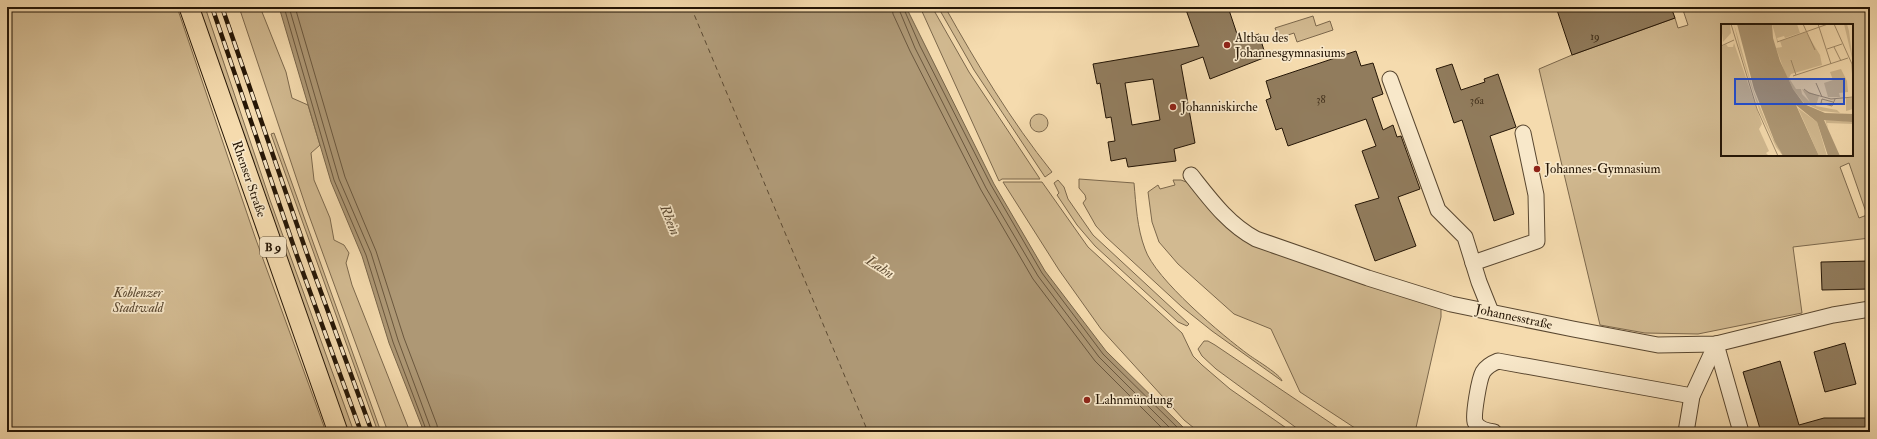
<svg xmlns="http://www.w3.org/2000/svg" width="1877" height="439" viewBox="0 0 1877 439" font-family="'IM FELL Double Pica',serif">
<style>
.green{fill:#d2ba91;stroke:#7c684c;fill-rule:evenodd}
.water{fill:#ae9875;stroke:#776449}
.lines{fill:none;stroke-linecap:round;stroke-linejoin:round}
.shore{stroke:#6a573e;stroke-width:1}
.ferry{stroke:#5c4a32;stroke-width:1;stroke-dasharray:5 4;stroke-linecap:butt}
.building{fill:#917c5d;stroke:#251606;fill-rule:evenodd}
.minor-casing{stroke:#594730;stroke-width:17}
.major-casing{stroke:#251606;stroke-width:21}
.minor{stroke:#f8e8ca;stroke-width:15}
.major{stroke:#f5dbae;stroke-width:19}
.rail-casing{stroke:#251606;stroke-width:4.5}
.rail{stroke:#f8e8ca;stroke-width:3;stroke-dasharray:9;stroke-linecap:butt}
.poi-dot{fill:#8f2418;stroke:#f8e8ca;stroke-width:1.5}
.labels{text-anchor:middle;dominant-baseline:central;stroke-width:3.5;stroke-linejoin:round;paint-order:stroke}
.number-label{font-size:11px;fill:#40301c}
.shield{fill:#f8e8ca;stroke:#645541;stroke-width:1}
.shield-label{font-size:12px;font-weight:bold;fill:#251606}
.poi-label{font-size:13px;fill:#251606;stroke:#f8e8ca;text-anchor:start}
.street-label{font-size:13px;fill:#251606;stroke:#f8e8ca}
.park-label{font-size:13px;font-style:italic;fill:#594730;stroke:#f8e8ca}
.water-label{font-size:14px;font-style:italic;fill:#5c4a32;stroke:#f8e8ca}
.inset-river{fill:none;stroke:#ae9875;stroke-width:2}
.inset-road{fill:none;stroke:#a28c6b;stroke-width:1}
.view{fill:#1d4ed8;fill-opacity:0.15;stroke:#1d4ed8;stroke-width:2}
.inset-edge{fill:none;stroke:#251606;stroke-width:2}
</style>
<rect width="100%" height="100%" fill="#f5dbae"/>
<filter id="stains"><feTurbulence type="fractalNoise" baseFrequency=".005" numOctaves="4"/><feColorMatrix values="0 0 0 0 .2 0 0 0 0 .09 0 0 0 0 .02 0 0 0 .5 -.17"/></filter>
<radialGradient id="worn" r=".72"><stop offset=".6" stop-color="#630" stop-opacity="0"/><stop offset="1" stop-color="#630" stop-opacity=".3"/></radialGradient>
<!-- green -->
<g class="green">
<polygon points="7,7 177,7 255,237 326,432 7,432"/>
<polygon points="197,7 205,7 270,200 354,432 346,432"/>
<polygon points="239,7 260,7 286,72 292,98 308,105 320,145 311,153 314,180 330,218 334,240 344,245 349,253 346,263 352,285 410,432 388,432 307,210"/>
<polygon points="920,7 932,7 969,72 1040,179 1002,179 999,181"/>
<path d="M938,7H945C977,64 1011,121 1052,172L1045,177L974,70Z"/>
<path d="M1682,7H1870V238L1793,247L1802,313L1698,334L1645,333L1600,325L1539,69L1572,55L1675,18L1678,28L1688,25ZM1722,25H1852V155H1722ZM1849,163L1867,215L1859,218L1840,167Z"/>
<polygon points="1313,16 1316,26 1330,21 1333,30 1297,42 1294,33 1279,38 1275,28"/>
<circle cx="1039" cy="123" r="9"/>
<polygon points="274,133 381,432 378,432 271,134"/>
<path d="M1079,179L1134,183C1136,205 1137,228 1145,249C1155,279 1223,336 1249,355C1256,360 1281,375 1282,381L1212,331L1182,307L1106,237L1096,226L1083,203L1086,199L1085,195L1079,188Z"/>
<polygon points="1058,180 1064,187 1068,199 1093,235 1189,324 1187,326 1178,322 1095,246 1077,225 1057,195 1059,193 1054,183"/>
<polygon points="1173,180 1181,180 1189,183 1222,220 1441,307 1441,317 1415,432 1361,432 1300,392 1271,329 1234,314 1178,264 1159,242 1152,222 1148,192 1158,185 1160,189 1175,185"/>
<polygon points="1003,182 1042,182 1088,247 1182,333 1193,356 1202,365 1230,389 1292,432 1199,432 1184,420 1101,329 1059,270"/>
<polygon points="1204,341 1208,341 1215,345 1344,432 1302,432 1216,369 1202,356 1198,349"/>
</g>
<!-- water -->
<polygon class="water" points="279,7 906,7 994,184 1045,271 1106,351 1188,432 424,432 389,343 362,256 331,182"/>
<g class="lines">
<!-- shore -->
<g class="shore">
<polyline points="284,7 334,180 366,255 393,342 427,432"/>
<polyline points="289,7 339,179 371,253 398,340 432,432"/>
<polyline points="295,7 345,177 376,251 404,338 437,425 438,432"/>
<polyline points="892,7 893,14 910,51 981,190 1033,279 1095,361 1166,432"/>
<polyline points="898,7 915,48 986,188 1038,276 1099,357 1174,432"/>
<polyline points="903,7 920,46 991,185 1042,273 1103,354 1182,432"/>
</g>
<!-- ferry -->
<polyline class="ferry" points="691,7 868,432"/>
</g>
<!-- building -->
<g class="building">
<path d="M1185,7H1228L1239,40L1259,34L1266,57L1210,79L1203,57L1181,65L1195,143L1174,149L1176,161L1128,167L1126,158L1111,161L1108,142L1115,141L1111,117L1106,118L1100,83L1097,84L1093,64L1199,46ZM1153,79L1160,120L1132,125L1125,83Z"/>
<polygon points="1556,7 1671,7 1675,18 1572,55"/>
<polygon points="1356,51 1361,66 1373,63 1383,94 1372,98 1383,130 1393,125 1397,137 1401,136 1420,189 1398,197 1416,246 1375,261 1355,205 1379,198 1362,151 1376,146 1366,119 1288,146 1282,128 1276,130 1266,100 1271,98 1266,81"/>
<polygon points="1452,64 1461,90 1485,82 1484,79 1498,74 1516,127 1490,136 1514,214 1494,221 1462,120 1454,123 1436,69"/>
<polygon points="1870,261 1870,289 1822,290 1821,262"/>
<polygon points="1845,343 1856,384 1825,392 1814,352"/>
<polygon points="1780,361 1799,425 1824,418 1870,418 1870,432 1761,432 1743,372"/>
</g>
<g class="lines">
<defs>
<g id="minor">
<polyline points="1390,79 1438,210 1465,237 1479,282 1491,312"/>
<path d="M1191,175C1210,199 1228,224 1256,239L1368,278L1451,304L1573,329L1658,345L1716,344L1833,315L1870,309"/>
<polyline points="1473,263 1537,241 1536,195 1523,133"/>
<polyline points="1716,344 1741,432"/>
<path d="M1494,432C1487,431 1478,429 1475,422C1473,415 1479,379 1483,372C1486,367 1493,363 1498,361L1692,396"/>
<polyline points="1686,432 1692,396 1716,344"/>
</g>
<polyline id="major" points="189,7 338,432"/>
</defs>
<!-- minor casing -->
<use href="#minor" class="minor-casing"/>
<!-- major casing -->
<use href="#major" class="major-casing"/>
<!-- minor -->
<use href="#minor" class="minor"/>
<!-- major -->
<use href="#major" class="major"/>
<defs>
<g id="rail">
<polyline points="212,7 297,256 361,432"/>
<polyline points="222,7 306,251 372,432"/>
</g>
</defs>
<!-- rail casing -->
<use href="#rail" class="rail-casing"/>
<!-- rail -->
<use href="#rail" class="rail"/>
</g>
<!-- markers -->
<g class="poi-dot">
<circle cx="1227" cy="45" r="4"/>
<circle cx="1173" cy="107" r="4"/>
<circle cx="1537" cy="169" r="4"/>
<circle cx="1087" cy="400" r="4"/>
</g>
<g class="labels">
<!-- number labels -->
<g class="number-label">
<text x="1595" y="36">19</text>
<text x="1321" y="99">38</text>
<text x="1477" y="100">36a</text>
</g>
<!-- shield labels -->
<rect class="shield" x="260" y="237" width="26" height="20" rx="3"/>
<g class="shield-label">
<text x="273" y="247">B 9</text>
</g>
<!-- poi labels -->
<g class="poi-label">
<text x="1235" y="38">Altbau des<tspan x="1235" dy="15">Johannesgymnasiums</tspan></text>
<text x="1181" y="107">Johanniskirche</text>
<text x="1545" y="169">Johannes-Gymnasium</text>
<text x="1095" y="400">Lahnmündung</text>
</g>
<!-- street labels -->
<g class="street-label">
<text transform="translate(249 179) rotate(71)">Rhenser Straße</text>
<text transform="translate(1514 317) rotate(12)">Johannesstraße</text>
</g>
<!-- park labels -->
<g class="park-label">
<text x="138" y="293">Koblenzer<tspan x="138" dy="15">Stadtwald</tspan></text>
</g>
<!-- water labels -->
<g class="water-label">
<text transform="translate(670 220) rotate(68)">Rhein</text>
<text transform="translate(880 267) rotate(33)">Lahn</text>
</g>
</g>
<!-- overview -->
<g transform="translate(1721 24)">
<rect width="132" height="132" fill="#f5dbae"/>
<path d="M0,0H9L10,9L2,18ZM13,0L33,68L52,115L55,118L62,132L55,123L39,89L18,23ZM51,0H76L79,9L64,14L63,12L56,14L57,17H56ZM123,0H126L128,7L132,38ZM85,8L99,31L101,41L70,50L68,54L75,65H80L81,70L89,78L81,65L98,72L95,82L116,86L119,89L101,87L83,79L72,65L63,46L55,24L61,23L59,17ZM13,19L41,100L38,105L48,127L45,129L48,132H0V23L5,20L7,23H12ZM120,45L126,57L127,68L118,69L119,73H107L103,59L112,56L109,48ZM125,74H132V85L125,87ZM77,84L96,98L106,132H98ZM104,95L132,98V100L106,99L107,105Z" fill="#d2ba91"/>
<path d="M16,0H51L52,14L59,37L72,65L83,80L104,89L132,90L131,98L103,96L119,132H107L96,98L75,81L98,132H62L53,116L33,65Z" fill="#ae9875"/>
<path class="inset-river" d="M40,0L47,37L87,132"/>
<path class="inset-road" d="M10,0L36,85L57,132M82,0L94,26M97,0L110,40M113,0L131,40M56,18L107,0M0,22L13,16M113,23L120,37M106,25L121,20M70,36L75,51M131,40L132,60M72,52L127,34M95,59L101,73M83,65L88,69L110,75L132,73M112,78L101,75L100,79L111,82L114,75"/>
<path class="view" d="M14,55H123V80H14Z"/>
<rect width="132" height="132" class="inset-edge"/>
</g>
<!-- margin -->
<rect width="1877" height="439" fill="none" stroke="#f5dbae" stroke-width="24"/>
<rect x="8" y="8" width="1861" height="423" fill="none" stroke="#251606" stroke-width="2"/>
<rect x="12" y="12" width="1853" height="415" fill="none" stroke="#251606"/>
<rect width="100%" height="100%" filter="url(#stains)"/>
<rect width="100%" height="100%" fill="url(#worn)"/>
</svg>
